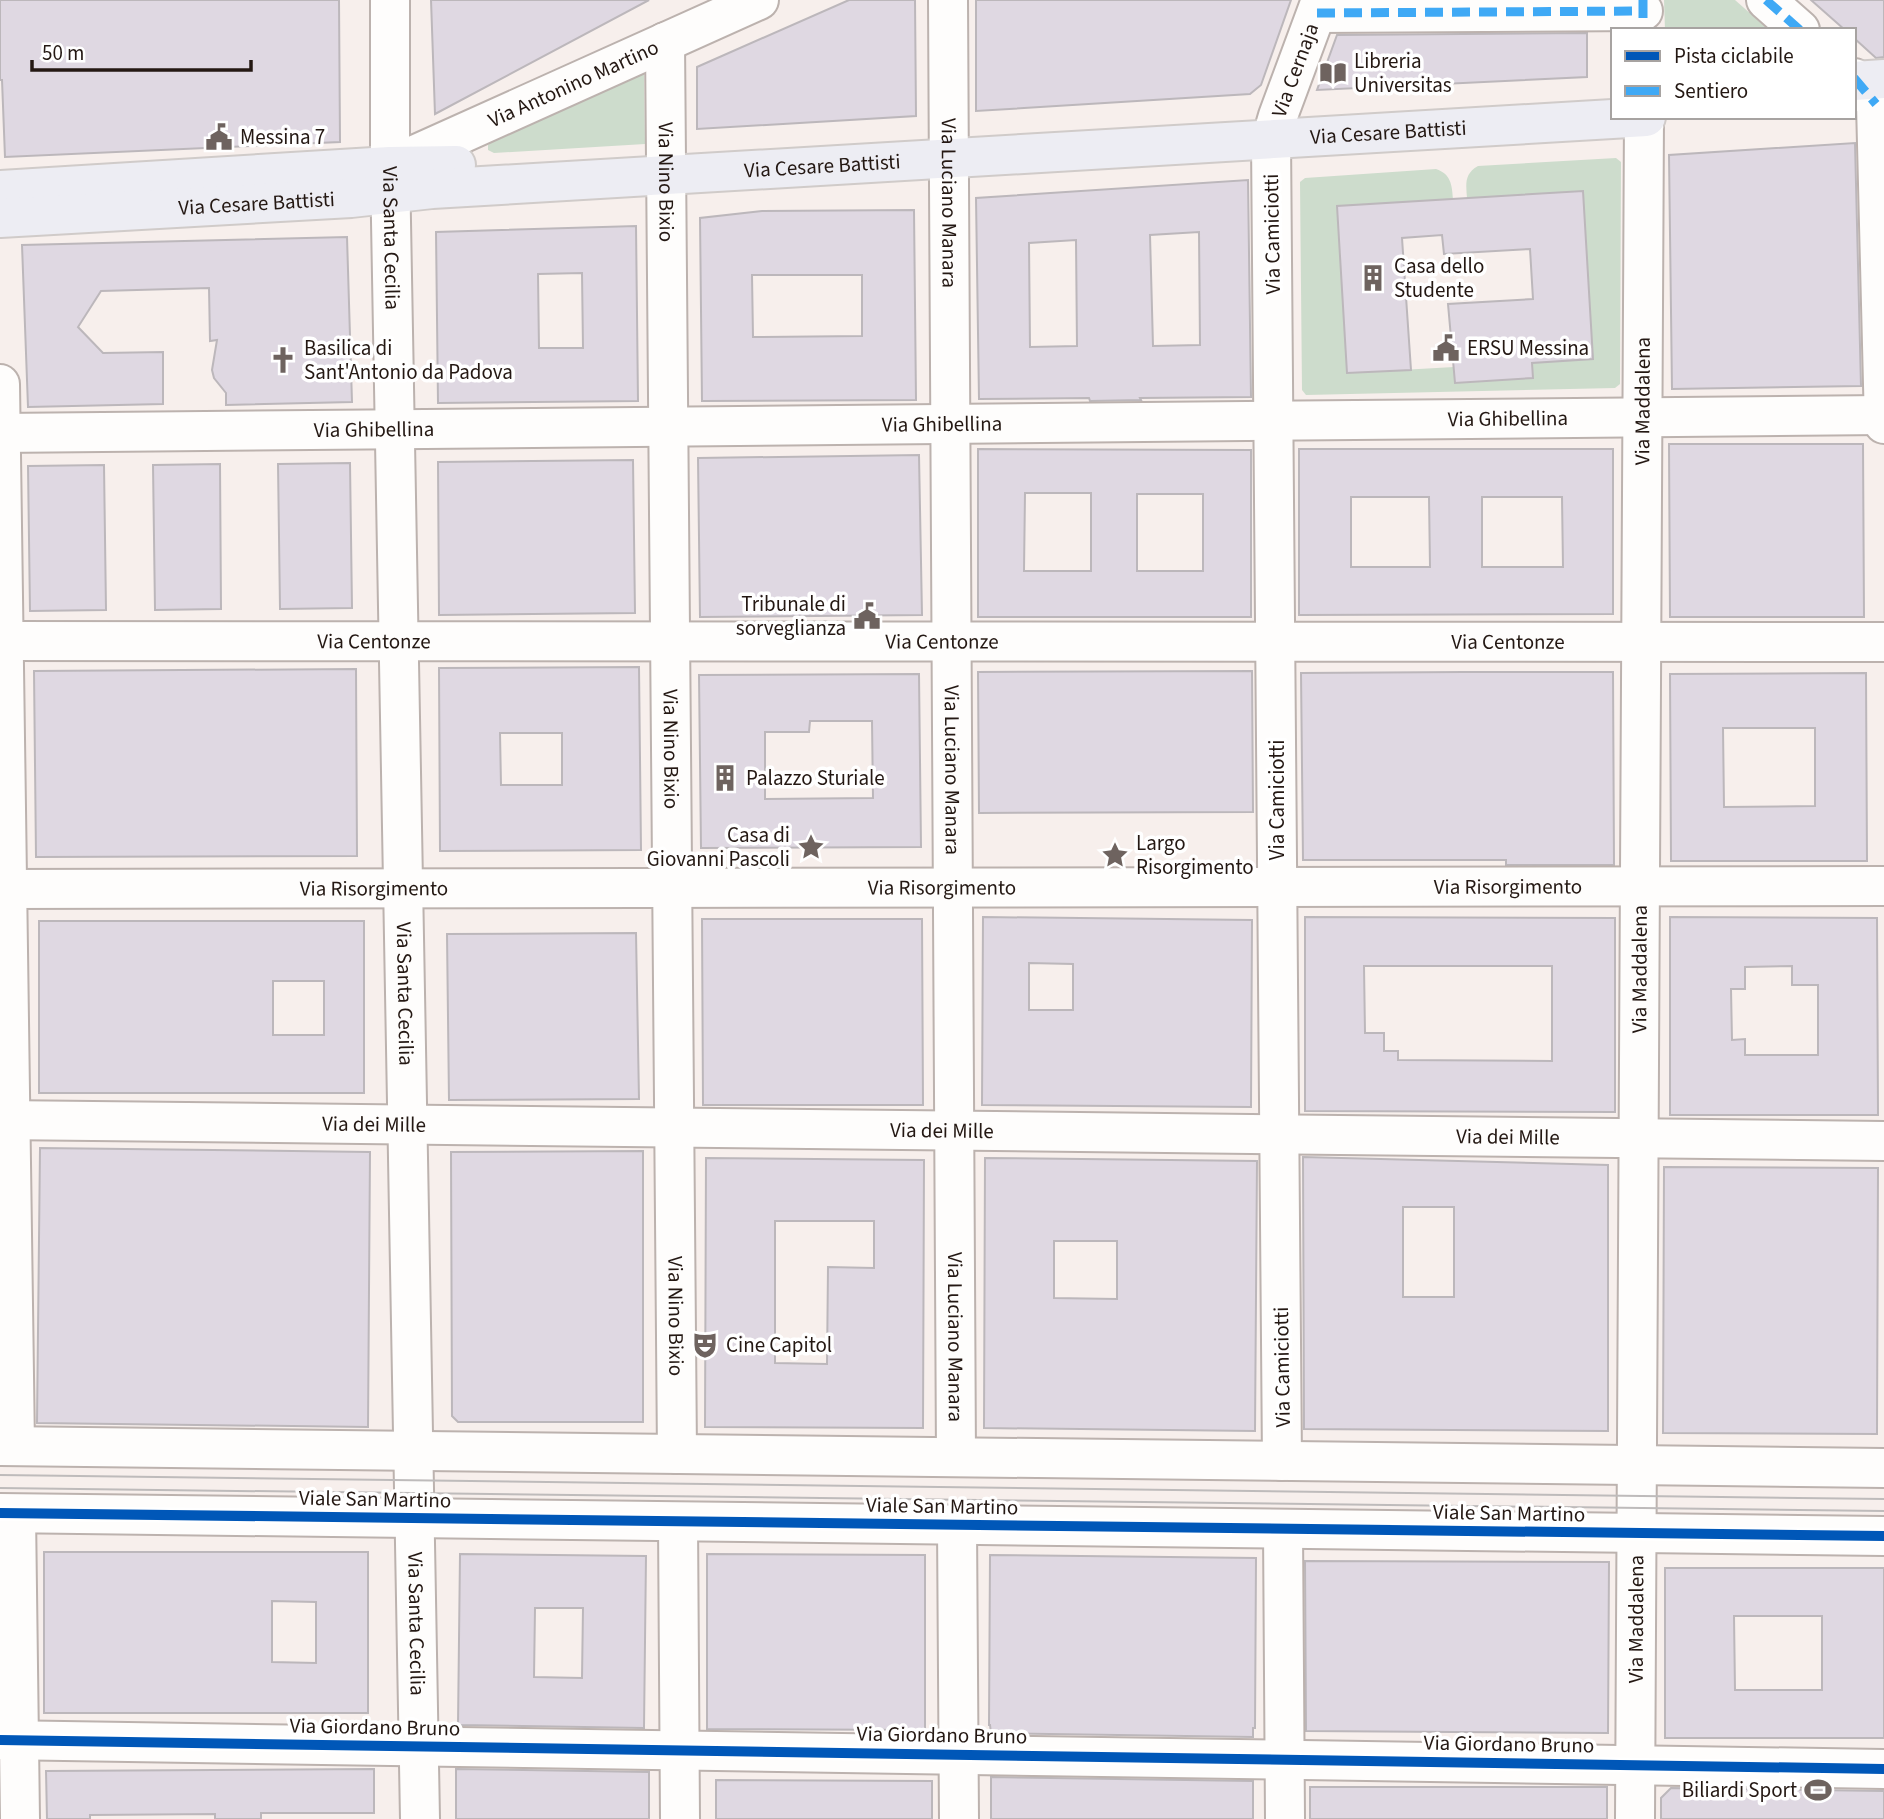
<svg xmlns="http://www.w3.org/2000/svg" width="1884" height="1819" viewBox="0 0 1884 1819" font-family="'Source Sans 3',sans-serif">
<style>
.green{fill:#cddccc}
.building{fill:#dfd8e2;stroke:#bcb7bb;stroke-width:2;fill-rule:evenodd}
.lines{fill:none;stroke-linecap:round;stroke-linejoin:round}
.minor-casing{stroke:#bcb2ae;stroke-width:42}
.major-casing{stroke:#d0cbc9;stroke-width:42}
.minor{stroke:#fefdfc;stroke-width:38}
.major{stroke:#ededf3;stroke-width:38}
.tram{stroke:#bebbbb;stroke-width:2}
.quiet{stroke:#3fa9f5;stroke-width:9;stroke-dasharray:18 9;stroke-linecap:butt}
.cycleway-casing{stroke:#fff;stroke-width:15}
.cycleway{stroke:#0057b8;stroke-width:10}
.labels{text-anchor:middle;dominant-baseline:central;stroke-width:7;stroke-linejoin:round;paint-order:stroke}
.poi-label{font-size:21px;fill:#241813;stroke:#fff;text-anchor:start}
.street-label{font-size:21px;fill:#241813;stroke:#fff}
</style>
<rect width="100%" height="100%" fill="#f7efec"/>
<!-- green -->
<g class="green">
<polygon points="1664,0 1735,0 1769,30 1665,30"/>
<polygon points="644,73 645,144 494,153 488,150 488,145 493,141"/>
<path d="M1616,158L1621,162L1620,384L1615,388L1306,395L1302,390L1300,182L1305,178L1436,169C1451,174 1452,185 1453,199L1337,206L1348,373L1454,367L1533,377L1532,363L1592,359L1583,192L1467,198C1466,184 1464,174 1478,166Z"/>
</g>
<!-- building -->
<g class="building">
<polygon points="0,0 339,0 340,142 5,157 2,80 0,80"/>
<polygon points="431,0 649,0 435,114"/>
<polygon points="849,0 915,0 916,116 697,129 697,67"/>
<polygon points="976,0 1291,0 1261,85 1250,94 976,111"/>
<polygon points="1811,0 1884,0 1884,57 1876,58 1854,38 1854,30 1845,30"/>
<polygon points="1587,33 1587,77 1317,90 1337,35"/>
<polygon points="1855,143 1861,386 1672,389 1669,155"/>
<path d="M1248,180L1251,397L1140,398L1141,400L1090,401L1089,398L979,399L976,198ZM1199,232L1200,345L1153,346L1150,235ZM1076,240L1077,346L1030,347L1029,243Z"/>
<polygon points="1583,191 1593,359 1532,363 1533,378 1455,383 1448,304 1533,299 1530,249 1444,254 1442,235 1402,238 1411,370 1347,373 1337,206"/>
<path d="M914,210L916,400L702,401L700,218L762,211ZM752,275H862V336L753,337Z"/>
<path d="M636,226L638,401L438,403L436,232ZM582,273L583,348H539L538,274Z"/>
<polygon points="347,237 352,402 226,405 226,393 214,378 212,370 217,340 210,341 209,288 101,291 78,327 103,353 163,352 163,404 28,407 22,245"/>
<polygon points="1669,444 1863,444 1864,617 1670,617"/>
<path d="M978,449L1251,450V617H978ZM1025,493H1091V571H1024ZM1137,494H1203V571H1137Z"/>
<path d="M1299,449H1613V614L1299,615ZM1351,497H1429L1430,567H1351ZM1482,497H1562L1563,567H1482Z"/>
<polygon points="919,455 922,615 700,617 698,458"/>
<polygon points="633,460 635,613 439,615 438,462"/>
<polygon points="350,463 352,608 280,609 278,464"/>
<polygon points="220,464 221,609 155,610 153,465"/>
<polygon points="104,465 106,610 30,611 28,466"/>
<path d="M639,667L641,850L440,851L439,668ZM500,733H562V785H501Z"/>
<polygon points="356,669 357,856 36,857 34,671"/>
<polygon points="1252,671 1253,812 979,813 978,672"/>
<polygon points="1463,672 1613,672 1614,865 1506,865 1506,860 1303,860 1301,673"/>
<path d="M1866,673L1867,861H1671L1670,674ZM1723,728H1815V806L1724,807Z"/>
<path d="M919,674L921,847L701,848L699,675ZM810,721H872L873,798L765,799V732H809Z"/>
<path d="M983,917L1252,920L1251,1107L982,1105ZM1029,963L1073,964V1010H1029Z"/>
<path d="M1305,917L1615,918V1112L1305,1111ZM1364,966H1552V1061L1398,1060V1051H1384V1033H1365Z"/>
<path d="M1670,917L1877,918L1878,1115H1670ZM1792,966V985H1818V1055H1745V1039L1732,1040L1731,989H1745V967Z"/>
<polygon points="702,919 922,919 923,1105 703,1105"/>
<path d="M39,921H364V1093H39ZM273,981H324V1035H273Z"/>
<polygon points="636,933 639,1099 449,1100 447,934"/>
<polygon points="40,1148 370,1152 368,1427 37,1423"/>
<polygon points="643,1151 643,1422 458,1422 452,1416 451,1152"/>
<path d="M1303,1157L1608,1165V1431L1304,1429ZM1403,1207H1454V1297H1403Z"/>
<path d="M706,1158L924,1160L923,1428L705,1427ZM775,1221H874V1268L828,1267L827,1364L775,1363Z"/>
<path d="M985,1158L1257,1161L1255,1431L984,1428ZM1054,1241H1117V1299L1054,1298Z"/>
<polygon points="1664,1167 1878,1168 1877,1434 1663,1433"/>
<path d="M44,1552H368V1713H44ZM272,1601L316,1602V1663L272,1662Z"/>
<path d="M460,1554L646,1556L644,1728L458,1725ZM535,1608H583L582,1678L534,1677Z"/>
<polygon points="707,1554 925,1555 925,1730 707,1729"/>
<polygon points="990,1555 1256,1558 1255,1728 1253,1728 1253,1737 991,1733 990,1725 989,1725"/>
<polygon points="1305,1561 1609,1562 1608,1733 1306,1731"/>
<path d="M1665,1568H1884V1738H1665ZM1734,1616H1822V1690H1735Z"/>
<polygon points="374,1769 374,1813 261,1813 261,1819 215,1819 215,1814 90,1815 90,1819 47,1819 46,1771"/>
<polygon points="456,1769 649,1772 649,1819 456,1819"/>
<polygon points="991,1777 1253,1781 1253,1819 991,1819"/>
<polygon points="716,1780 932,1781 932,1819 716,1819"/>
<rect x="1310" y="1787" width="297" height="32"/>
<polygon points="1671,1788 1884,1791 1884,1819 1661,1819 1661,1798"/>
</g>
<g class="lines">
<defs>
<g id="minor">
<path id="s1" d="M390,0V166L420,1819"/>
<path id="s2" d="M948,0L956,1457"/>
<polyline points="1766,0 1800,30"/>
<polyline points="1317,13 1643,11"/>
<path id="s3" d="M665,42L677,1454"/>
<polyline points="1854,78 1876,104 1884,424"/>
<path id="s4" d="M390,166L759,0"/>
<polyline points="0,384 15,1446"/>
<path id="s5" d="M0,433L1884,415"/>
<path id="s6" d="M0,641L1884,642"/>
<path id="s7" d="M0,889L1884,886"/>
<path id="s8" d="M0,1120L1884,1141"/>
<polyline points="0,1446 1884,1468"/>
<path id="s9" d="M1282,1461L1271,140L1278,116L1321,0"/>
<polyline points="0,1513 1884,1536"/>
<polyline points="16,1514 20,1819"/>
<polyline points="678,1522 680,1819"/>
<polyline points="957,1525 959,1819"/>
<polyline points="1283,1529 1285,1819"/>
<polyline points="0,1740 1884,1769"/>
<path id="s10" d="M1635,1819L1644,117"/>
</g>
<g id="major">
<polyline points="1854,81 1884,79"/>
<polyline points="0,190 390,166 456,165"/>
<path id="s11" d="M0,218L351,198L432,189L1646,117"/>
</g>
</defs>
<!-- minor casing -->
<use href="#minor" class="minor-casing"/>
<!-- major casing -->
<use href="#major" class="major-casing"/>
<!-- minor -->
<use href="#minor" class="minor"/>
<!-- major -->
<use href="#major" class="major"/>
<!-- tram -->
<g class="tram">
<polyline points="0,1475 1884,1499"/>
<polyline points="0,1488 1884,1511"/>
</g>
<!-- quiet -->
<g class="quiet">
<polyline points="1643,0 1643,30"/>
<polyline points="1766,0 1800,30"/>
<polyline points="1317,13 1643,11"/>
<polyline points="1854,78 1876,104"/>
</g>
<defs>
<g id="cycleway">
<polyline points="0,1513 1884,1536"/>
<polyline points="0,1740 1884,1769"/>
</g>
</defs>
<!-- cycleway casing -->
<use href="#cycleway" class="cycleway-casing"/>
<!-- cycleway -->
<use href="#cycleway" class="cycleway"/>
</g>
<!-- icons -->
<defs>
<symbol id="library-bare" viewBox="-9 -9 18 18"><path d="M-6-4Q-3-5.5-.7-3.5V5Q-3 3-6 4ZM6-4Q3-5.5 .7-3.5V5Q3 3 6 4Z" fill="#6e635f" stroke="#fff" stroke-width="2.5" paint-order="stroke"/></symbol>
<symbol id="civic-bare" viewBox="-9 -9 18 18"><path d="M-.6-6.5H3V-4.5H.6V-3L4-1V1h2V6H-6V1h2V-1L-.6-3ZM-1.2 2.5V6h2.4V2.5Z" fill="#6e635f" stroke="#fff" stroke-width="2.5" paint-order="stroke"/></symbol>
<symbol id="building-bare" viewBox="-9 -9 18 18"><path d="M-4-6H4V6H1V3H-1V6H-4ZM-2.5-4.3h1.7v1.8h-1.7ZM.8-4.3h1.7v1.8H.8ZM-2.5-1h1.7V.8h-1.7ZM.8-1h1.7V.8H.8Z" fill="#6e635f" stroke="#fff" stroke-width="2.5" paint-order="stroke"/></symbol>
<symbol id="church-bare" viewBox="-9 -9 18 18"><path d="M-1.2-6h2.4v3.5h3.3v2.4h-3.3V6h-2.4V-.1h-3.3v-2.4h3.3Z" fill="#6e635f" stroke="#fff" stroke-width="2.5" paint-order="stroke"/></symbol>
<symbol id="sight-bare" viewBox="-9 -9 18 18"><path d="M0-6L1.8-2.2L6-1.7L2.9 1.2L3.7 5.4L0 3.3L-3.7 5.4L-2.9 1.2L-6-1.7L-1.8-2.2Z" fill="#6e635f" stroke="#fff" stroke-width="2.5" paint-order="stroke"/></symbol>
<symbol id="theatre-bare" viewBox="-9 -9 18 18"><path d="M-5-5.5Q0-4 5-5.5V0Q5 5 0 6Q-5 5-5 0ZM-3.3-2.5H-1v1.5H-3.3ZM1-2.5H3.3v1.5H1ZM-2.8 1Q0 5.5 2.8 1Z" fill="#6e635f" stroke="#fff" stroke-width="2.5" paint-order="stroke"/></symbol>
<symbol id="stadium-bare" viewBox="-9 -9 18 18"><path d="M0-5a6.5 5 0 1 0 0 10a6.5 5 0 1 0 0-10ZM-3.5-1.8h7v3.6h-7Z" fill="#6e635f" stroke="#fff" stroke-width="2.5" paint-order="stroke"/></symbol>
</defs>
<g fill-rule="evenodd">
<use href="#library-bare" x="1314" y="54" width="38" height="38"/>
<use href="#civic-bare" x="200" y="118" width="38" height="38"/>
<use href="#building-bare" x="1354" y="259" width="38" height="38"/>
<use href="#civic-bare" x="1427" y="329" width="38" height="38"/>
<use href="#church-bare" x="264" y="341" width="38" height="38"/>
<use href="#civic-bare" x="848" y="597" width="38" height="38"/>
<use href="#building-bare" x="706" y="759" width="38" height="38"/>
<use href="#sight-bare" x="792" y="828" width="38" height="38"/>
<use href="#sight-bare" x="1096" y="836" width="38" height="38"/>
<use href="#theatre-bare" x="686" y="1326" width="38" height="38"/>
<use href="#stadium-bare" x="1799" y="1771" width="38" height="38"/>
</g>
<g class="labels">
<!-- poi labels -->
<g class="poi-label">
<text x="1354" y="61">Libreria<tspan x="1354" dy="24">Universitas</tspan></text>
<text x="240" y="137">Messina 7</text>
<text x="1394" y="266">Casa dello<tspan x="1394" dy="24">Studente</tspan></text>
<text x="304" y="348">Basilica di<tspan x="304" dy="24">Sant'Antonio da Padova</tspan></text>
<text x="1467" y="348">ERSU Messina</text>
<text x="846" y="604" text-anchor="end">Tribunale di<tspan x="846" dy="24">sorveglianza</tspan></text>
<text x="746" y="778">Palazzo Sturiale</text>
<text x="790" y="835" text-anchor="end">Casa di<tspan x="790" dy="24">Giovanni Pascoli</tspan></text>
<text x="1136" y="843">Largo<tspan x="1136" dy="24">Risorgimento</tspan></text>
<text x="726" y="1345">Cine Capitol</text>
<text x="1797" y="1790" text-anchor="end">Biliardi Sport</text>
</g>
<!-- street labels -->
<g class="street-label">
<text stroke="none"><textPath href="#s9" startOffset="1395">Via Cernaja</textPath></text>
<text stroke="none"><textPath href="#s4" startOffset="201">Via Antonino Martino</textPath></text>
<text stroke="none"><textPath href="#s11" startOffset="1391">Via Cesare Battisti</textPath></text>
<text stroke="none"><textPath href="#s11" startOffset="824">Via Cesare Battisti</textPath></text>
<text stroke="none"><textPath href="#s3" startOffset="140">Via Nino Bixio</textPath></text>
<text stroke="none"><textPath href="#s11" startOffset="257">Via Cesare Battisti</textPath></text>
<text stroke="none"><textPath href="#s2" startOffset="203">Via Luciano Manara</textPath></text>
<text transform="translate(1272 234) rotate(-91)">Via Camiciotti</text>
<text stroke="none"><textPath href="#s1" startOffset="238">Via Santa Cecilia</textPath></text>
<text stroke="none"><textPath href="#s10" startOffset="1418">Via Maddalena</textPath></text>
<text stroke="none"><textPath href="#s5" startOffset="1508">Via Ghibellina</textPath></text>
<text stroke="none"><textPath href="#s5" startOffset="942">Via Ghibellina</textPath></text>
<text stroke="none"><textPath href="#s5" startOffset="374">Via Ghibellina</textPath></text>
<text stroke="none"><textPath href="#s6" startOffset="374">Via Centonze</textPath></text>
<text stroke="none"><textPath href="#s6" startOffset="942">Via Centonze</textPath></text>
<text stroke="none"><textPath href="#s6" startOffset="1508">Via Centonze</textPath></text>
<text stroke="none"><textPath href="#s3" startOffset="707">Via Nino Bixio</textPath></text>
<text stroke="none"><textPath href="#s2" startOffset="770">Via Luciano Manara</textPath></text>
<text transform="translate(1277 800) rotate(-90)">Via Camiciotti</text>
<text stroke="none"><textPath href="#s7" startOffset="942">Via Risorgimento</textPath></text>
<text stroke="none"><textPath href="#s7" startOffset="1508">Via Risorgimento</textPath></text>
<text stroke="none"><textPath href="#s7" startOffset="374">Via Risorgimento</textPath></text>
<text stroke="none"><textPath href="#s10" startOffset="850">Via Maddalena</textPath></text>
<text stroke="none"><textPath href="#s1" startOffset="994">Via Santa Cecilia</textPath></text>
<text stroke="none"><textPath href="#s8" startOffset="374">Via dei Mille</textPath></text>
<text stroke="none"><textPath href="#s8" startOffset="942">Via dei Mille</textPath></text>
<text stroke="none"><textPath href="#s8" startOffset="1508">Via dei Mille</textPath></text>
<text stroke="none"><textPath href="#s3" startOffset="1274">Via Nino Bixio</textPath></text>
<text stroke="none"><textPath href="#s2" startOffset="1337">Via Luciano Manara</textPath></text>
<text transform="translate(1282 1367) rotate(-91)">Via Camiciotti</text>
<text transform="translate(375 1499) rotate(1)">Viale San Martino</text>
<text transform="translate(942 1506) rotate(1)">Viale San Martino</text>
<text transform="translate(1509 1513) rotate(1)">Viale San Martino</text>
<text stroke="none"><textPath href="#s10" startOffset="200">Via Maddalena</textPath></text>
<text stroke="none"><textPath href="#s1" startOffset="1624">Via Santa Cecilia</textPath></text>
<text transform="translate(375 1727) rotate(1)">Via Giordano Bruno</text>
<text transform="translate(942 1735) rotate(1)">Via Giordano Bruno</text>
<text transform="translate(1509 1744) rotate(1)">Via Giordano Bruno</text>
</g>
</g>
<!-- legend -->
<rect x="1611" y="28" width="245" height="91" fill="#ffffff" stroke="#a7a3a1" stroke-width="2"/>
<rect x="1625" y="51" width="35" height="10" fill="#0057b8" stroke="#a7a3a1" stroke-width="2"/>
<text x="1674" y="63" font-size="21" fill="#241813">Pista ciclabile</text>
<rect x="1625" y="86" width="35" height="10" fill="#3fa9f5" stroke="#a7a3a1" stroke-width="2"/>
<text x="1674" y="98" font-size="21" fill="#241813">Sentiero</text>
<!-- scale -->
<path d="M32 60v10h219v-10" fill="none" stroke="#241813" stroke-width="3.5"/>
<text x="42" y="60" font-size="21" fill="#241813" stroke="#ffffff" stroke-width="5" paint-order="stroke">50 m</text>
</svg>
